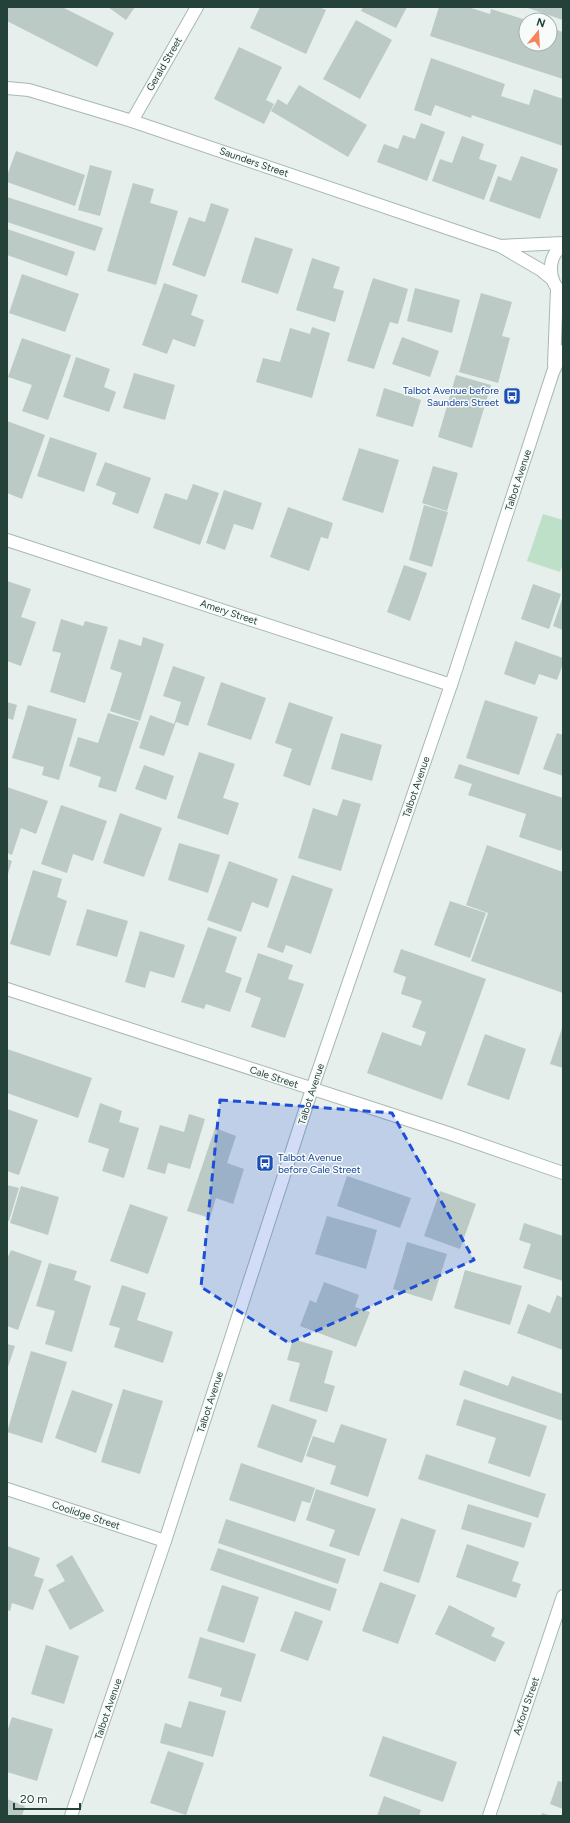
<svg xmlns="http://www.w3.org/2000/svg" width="570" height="1823" viewBox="0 0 570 1823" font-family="Figtree,sans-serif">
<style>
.green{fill:#bfe0c8}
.building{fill:#bbcac4}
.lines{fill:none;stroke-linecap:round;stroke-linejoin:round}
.minor-casing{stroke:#a8b8b2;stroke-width:14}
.tertiary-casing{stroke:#a8b8b2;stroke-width:14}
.minor{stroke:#fff;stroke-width:12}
.tertiary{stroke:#fff;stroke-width:12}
.marked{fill:#1d4ed8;fill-opacity:0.2;stroke:#1d4ed8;stroke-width:3;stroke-dasharray:8 5;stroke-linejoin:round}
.labels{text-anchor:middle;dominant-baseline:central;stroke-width:3;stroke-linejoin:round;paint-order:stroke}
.street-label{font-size:10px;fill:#24423a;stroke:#f7fbf9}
.transit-label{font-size:10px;fill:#164399;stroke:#f7fbf9;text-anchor:end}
</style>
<rect width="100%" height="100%" fill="#e6efeb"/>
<!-- green -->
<polygon class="green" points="543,514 563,520 563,564 560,572 527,561"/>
<!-- building -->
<g class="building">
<polygon points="7,7 62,7 114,33 97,67 7,21"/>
<polygon points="108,7 135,7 126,20"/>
<polygon points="260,7 319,7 326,10 306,54 250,28"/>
<polygon points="363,7 407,7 396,28 361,11"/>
<polygon points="439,7 468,7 490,14 491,9 526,20 526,44 550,44 550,28 563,32 563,79 430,36"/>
<polygon points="525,7 563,7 563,20"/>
<polygon points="356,20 392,40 360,99 323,79"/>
<polygon points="239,47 282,67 266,100 274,104 264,124 214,99"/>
<polygon points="431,58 505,84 501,96 529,105 534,89 563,99 563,146 472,115 471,118 435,105 431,116 414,110"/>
<polygon points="299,85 367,125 348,157 271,111 278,99 287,105"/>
<polygon points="421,123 445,132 427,181 377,162 384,144 398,149 403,135 415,139"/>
<polygon points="462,136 484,144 479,159 497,165 484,200 432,181 440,159 452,163"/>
<polygon points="16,151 85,175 75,206 7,182 7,176"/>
<polygon points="521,156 558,169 540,219 489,201 498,176 511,181"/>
<polygon points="90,165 112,171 100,216 78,210"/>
<polygon points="133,183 154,189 150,203 178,211 156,285 107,271"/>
<polygon points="7,197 103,228 95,251 7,222"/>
<polygon points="211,203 229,209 205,277 172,265 189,217 205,222"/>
<polygon points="7,229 75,252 67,276 7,255"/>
<polygon points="255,237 293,249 278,294 241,282"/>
<polygon points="312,258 340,267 333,288 344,291 335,322 296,310"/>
<polygon points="22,274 79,294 65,332 9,313"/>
<polygon points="373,278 408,289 398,324 390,322 374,369 347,361"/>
<polygon points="164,283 198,295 191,315 204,320 195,347 173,339 167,354 142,345"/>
<polygon points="415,288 460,300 452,333 407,321"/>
<polygon points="481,293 512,302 502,336 510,338 498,383 459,372"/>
<polygon points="312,327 330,333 312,398 256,382 263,358 280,362 290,328 310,334"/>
<polygon points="402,337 439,351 430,377 392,364"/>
<polygon points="22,338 71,355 48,420 22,411 32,385 8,377"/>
<polygon points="76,357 110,369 104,387 116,392 109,412 63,397"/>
<polygon points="134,373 175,385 165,420 123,408"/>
<polygon points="456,375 491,385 472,448 438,437"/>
<polygon points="384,388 421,400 413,427 376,416"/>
<polygon points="7,421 45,435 22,499 7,493"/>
<polygon points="50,437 97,453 84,492 37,476"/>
<polygon points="359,448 399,460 383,513 342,500"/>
<polygon points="105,462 151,478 138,514 112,504 116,493 96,485"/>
<polygon points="433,466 458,473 447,511 422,503"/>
<polygon points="193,484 219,493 200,545 153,528 165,493 187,500"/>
<polygon points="224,490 262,503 253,530 234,524 225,550 206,543"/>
<polygon points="424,505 448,512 432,567 409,560"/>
<polygon points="288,507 333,523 328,539 321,537 309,571 270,557"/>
<polygon points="404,565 427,573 410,621 387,612"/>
<polygon points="7,581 31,589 21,617 36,622 21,666 7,661"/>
<polygon points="533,584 561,594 549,629 521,619"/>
<polygon points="562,599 563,600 563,630 553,626"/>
<polygon points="61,619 83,626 85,621 108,627 85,703 50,692 61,653 52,651"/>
<polygon points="143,637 164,644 140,721 110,711 122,673 110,669 119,639 141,646"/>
<polygon points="515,641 563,658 563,664 557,680 539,674 535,685 504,674"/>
<polygon points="173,666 205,677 188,726 176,722 164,756 139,748 150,715 174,724 181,702 163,696"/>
<polygon points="221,682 266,698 251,740 207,725"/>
<polygon points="485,700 538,717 519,775 466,758"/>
<polygon points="7,702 17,705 13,720 7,718"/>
<polygon points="289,702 333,717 310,786 283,776 292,749 275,743"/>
<polygon points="28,705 77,719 59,780 42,775 44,767 12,758"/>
<polygon points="108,713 139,722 116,792 98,787 101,777 69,766 78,737 98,743"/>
<polygon points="341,733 382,745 372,781 331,769"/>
<polygon points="557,733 563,735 563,776 543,769"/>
<polygon points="199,752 235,764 223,798 239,803 228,835 177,818"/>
<polygon points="459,764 563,798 563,844 561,851 519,837 526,814 468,795 472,784 454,778"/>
<polygon points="144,765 174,776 166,800 135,789"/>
<polygon points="7,787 48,801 36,834 21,828 12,855 7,853"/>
<polygon points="343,799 361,804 341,871 298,858 313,808 337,816"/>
<polygon points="61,805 107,821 93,861 73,854 67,873 41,864"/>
<polygon points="120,813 162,828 144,877 103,863"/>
<polygon points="179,843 220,855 208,893 168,880"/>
<polygon points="487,845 563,872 563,993 471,961 488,913 466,905"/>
<polygon points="7,859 12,861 7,877"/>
<polygon points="229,861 278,879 268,908 252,902 241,932 207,920"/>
<polygon points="33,870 62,879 57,897 67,901 50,956 10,944"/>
<polygon points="292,875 333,889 311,954 286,945 283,953 267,947"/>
<polygon points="450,901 486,913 470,958 434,945"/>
<polygon points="87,909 128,921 117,957 76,945"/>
<polygon points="208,927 237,937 225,972 242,978 230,1012 206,1004 204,1009 181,1002"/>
<polygon points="140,931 185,945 174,978 150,971 145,988 125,982"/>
<polygon points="401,949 486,979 442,1100 367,1073 382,1032 421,1046 426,1032 412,1027 422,1001 401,994 406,977 393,972"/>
<polygon points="258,953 293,965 288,979 304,984 285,1038 251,1027 261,998 245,992"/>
<polygon points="563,1025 563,1068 550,1064"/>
<polygon points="485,1034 526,1049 509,1100 467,1085"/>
<polygon points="7,1049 92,1078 78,1118 7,1093"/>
<polygon points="100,1103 122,1111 119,1122 139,1128 124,1178 102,1171 109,1149 88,1142"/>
<polygon points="7,1109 38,1120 19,1175 7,1171"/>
<polygon points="189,1114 205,1119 190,1169 168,1163 165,1174 147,1169 160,1125 184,1132"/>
<polygon points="215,1128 236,1136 227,1163 244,1169 233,1204 216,1198 210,1218 187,1211"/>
<polygon points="347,1176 411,1198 400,1228 337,1206"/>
<polygon points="7,1185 19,1188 9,1221 7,1220"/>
<polygon points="21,1186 59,1197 48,1235 10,1223"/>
<polygon points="440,1191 476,1204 460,1249 424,1236"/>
<polygon points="130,1204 168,1217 148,1274 110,1261"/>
<polygon points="327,1216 377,1230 366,1269 315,1254"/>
<polygon points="524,1223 563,1236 563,1281 523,1268 531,1244 519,1240"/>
<polygon points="407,1242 447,1254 432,1301 393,1289"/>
<polygon points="11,1250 42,1261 18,1330 7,1326 7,1259"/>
<polygon points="49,1263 77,1271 74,1280 91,1286 72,1352 45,1344 55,1311 36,1306"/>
<polygon points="465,1270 522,1286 510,1325 454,1308"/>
<polygon points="324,1282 359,1295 355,1307 370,1312 356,1347 300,1326 310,1300 316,1303"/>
<polygon points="122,1285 146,1293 137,1320 173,1332 163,1363 114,1347 120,1328 109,1325"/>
<polygon points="557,1295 563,1298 563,1350 517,1333 528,1304 550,1313"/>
<polygon points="293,1339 333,1351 324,1383 335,1386 327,1412 289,1401 300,1363 287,1360"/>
<polygon points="7,1344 15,1346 7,1370"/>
<polygon points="31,1351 67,1362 42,1443 7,1432"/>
<polygon points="464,1370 508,1386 512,1376 563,1394 563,1421 459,1385"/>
<polygon points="123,1389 163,1401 140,1474 101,1462"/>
<polygon points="72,1390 113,1404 96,1453 55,1438"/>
<polygon points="464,1399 547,1426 530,1477 488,1463 496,1438 456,1425"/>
<polygon points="272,1404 317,1420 302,1463 257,1447"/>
<polygon points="341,1424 387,1439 368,1497 330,1484 336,1466 306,1456 313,1436 334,1443"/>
<polygon points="426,1454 546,1494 538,1518 418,1479"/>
<polygon points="241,1463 315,1488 310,1503 302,1501 295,1522 229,1500"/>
<polygon points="316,1489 376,1509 359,1556 329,1546 335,1530 306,1520"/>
<polygon points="468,1504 532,1523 524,1548 461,1529"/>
<polygon points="401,1518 436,1530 419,1583 383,1571"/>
<polygon points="226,1519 346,1559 338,1584 218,1543"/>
<polygon points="467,1544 519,1562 512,1581 521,1584 516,1598 456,1577"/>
<polygon points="7,1546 40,1558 34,1576 44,1579 33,1610 12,1603 10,1611 7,1610"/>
<polygon points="218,1548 337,1589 330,1611 210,1570"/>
<polygon points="72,1555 104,1611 70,1630 48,1590 65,1581 56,1565"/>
<polygon points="380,1582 416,1595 398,1644 362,1631"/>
<polygon points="222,1585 259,1597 244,1643 207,1631"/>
<polygon points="449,1605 495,1628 491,1636 505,1642 495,1662 435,1634"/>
<polygon points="295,1611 323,1621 308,1661 280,1651"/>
<polygon points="200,1637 256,1654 241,1702 220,1696 222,1688 188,1678"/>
<polygon points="46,1645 79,1656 64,1704 31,1694"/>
<polygon points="189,1701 226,1711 213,1757 160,1743 165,1723 181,1728"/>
<polygon points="12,1717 53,1729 37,1781 7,1772 7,1732"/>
<polygon points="383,1736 457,1762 443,1802 369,1776"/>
<polygon points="168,1751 204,1763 186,1815 150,1803"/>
<polygon points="558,1781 563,1782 563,1809 550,1804"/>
<polygon points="384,1796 421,1810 419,1816 377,1816"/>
<polygon points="7,1799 25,1806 22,1816 7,1816"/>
<polygon points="542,1813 552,1816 541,1816"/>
</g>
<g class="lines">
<defs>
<g id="minor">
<polyline points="7,88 29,90 132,121 500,246 541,270 552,279"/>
<polyline points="132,121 197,7"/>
<polyline points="500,246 563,243"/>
<polyline points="7,540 451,685"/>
<polyline points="7,989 448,1133 563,1173"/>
<polyline points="7,1489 165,1541"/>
<polyline points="489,1816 563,1596"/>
</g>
<g id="tertiary">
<path d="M562,293C548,281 546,257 563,246"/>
<polyline points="554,365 557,289"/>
<polyline points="71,1816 165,1541 312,1089 451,685 553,372 563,351"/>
</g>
</defs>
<!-- minor casing -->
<use href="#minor" class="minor-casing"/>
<!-- tertiary casing -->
<use href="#tertiary" class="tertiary-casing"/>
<!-- minor -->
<use href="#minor" class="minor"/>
<!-- tertiary -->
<use href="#tertiary" class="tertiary"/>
</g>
<!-- marked area -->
<path class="marked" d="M220,1100L392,1113L474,1260L289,1343L201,1287Z"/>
<!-- icons -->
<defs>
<symbol id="bus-square" viewBox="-11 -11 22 22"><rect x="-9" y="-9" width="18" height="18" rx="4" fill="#1a4fb4" stroke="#f7fbf9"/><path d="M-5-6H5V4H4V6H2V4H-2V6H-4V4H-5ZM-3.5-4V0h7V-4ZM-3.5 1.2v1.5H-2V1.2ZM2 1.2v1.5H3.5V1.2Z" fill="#fff"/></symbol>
</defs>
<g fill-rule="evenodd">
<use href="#bus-square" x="502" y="386" width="20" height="20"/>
<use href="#bus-square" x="255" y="1153" width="20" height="20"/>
</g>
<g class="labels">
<!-- street labels -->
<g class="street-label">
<text transform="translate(164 64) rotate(-60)">Gerald Street</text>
<text transform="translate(254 162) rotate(19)">Saunders Street</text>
<text transform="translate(518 480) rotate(-72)">Talbot Avenue</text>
<text transform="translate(229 612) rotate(18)">Amery Street</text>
<text transform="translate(416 787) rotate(-71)">Talbot Avenue</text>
<text transform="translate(274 1077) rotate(18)">Cale Street</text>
<text transform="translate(311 1094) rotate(-72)">Talbot Avenue</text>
<text transform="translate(210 1402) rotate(-72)">Talbot Avenue</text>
<text transform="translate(86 1515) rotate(18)">Coolidge Street</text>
<text transform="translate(526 1706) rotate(-71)">Axford Street</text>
<text transform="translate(108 1709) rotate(-71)">Talbot Avenue</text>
</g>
<!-- transit labels -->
<g class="transit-label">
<text x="499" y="390">Talbot Avenue before<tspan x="499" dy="12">Saunders Street</tspan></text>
<text x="278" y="1157" text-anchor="start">Talbot Avenue<tspan x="278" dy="12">before Cale Street</tspan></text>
</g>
</g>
<!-- border -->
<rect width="570" height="1823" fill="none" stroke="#24423a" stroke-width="16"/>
<!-- north arrow -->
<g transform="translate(538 32) rotate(18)"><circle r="19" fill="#f7fbf9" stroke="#a3b1ad"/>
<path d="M0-3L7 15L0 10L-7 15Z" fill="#f4845f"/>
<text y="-6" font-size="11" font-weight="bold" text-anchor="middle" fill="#24423a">N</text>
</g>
<!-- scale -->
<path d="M14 1803v6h66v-6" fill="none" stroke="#24423a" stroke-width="2"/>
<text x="20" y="1803" font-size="12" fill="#24423a" stroke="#f7fbf9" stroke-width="3" paint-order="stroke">20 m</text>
</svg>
